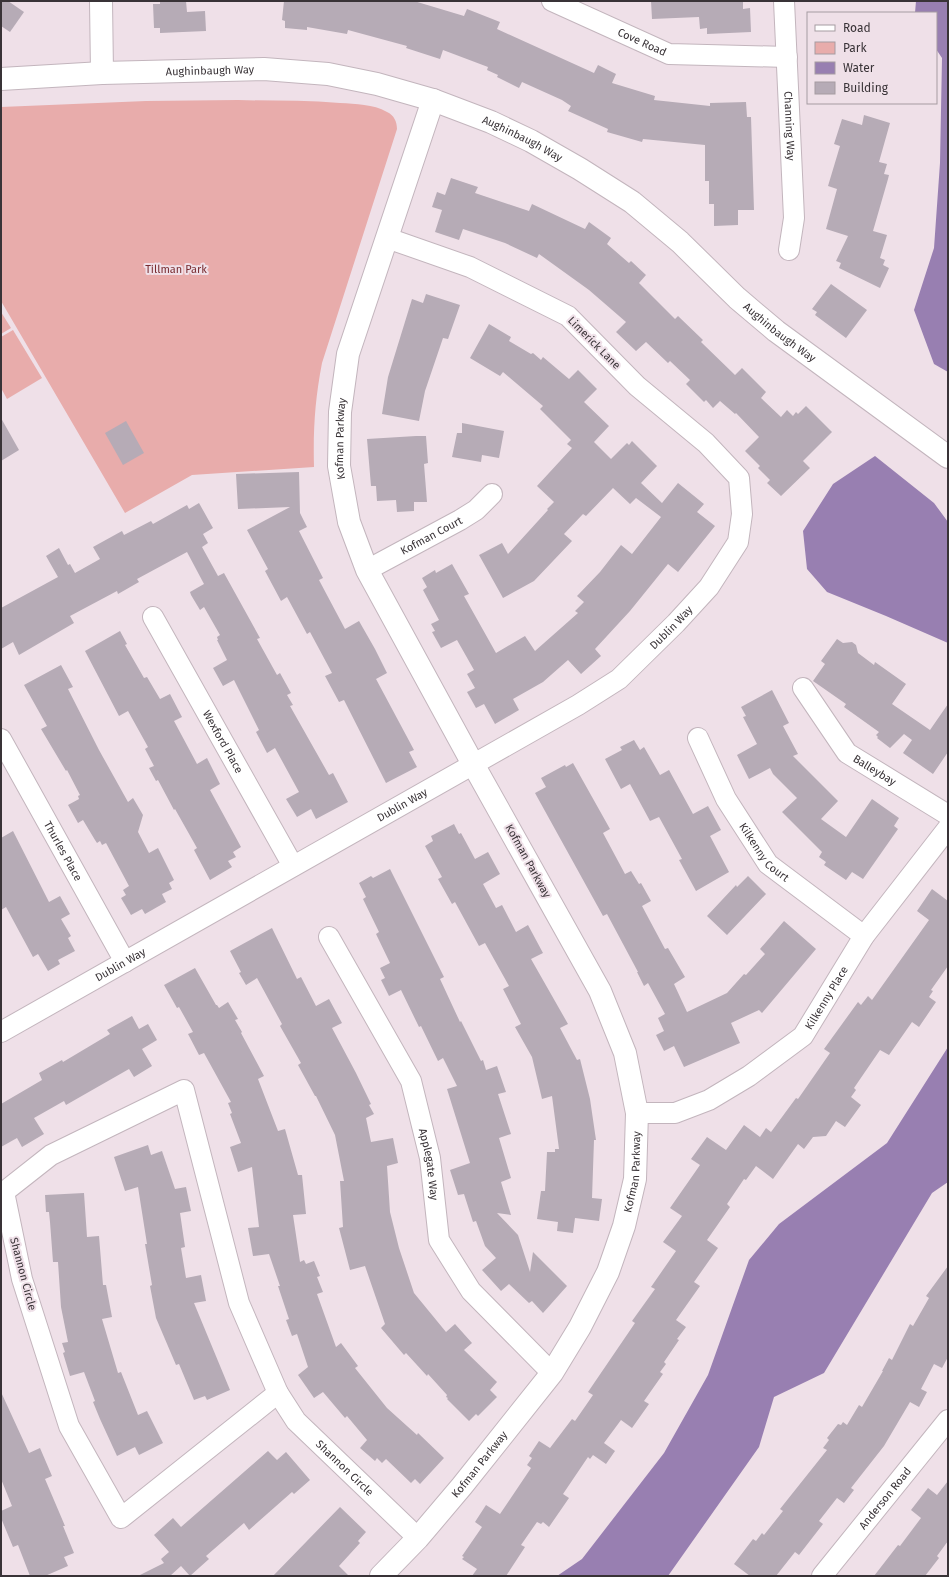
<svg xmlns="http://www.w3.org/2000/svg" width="949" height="1577" viewBox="0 0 949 1577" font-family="'Fira Sans',sans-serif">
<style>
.green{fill:#e8acab}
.water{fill:#987fb1}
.building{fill:#b6abb6}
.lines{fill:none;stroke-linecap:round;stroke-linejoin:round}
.minor-casing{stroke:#c3b5bd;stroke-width:22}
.tertiary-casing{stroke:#c3b5bd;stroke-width:24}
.secondary-casing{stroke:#c3b5bd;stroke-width:24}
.minor{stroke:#fff;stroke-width:20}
.tertiary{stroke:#fff;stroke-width:22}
.secondary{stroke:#fff;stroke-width:22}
.labels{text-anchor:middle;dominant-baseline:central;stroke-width:4;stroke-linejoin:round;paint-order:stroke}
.street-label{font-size:11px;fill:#393337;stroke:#efe0e8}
.park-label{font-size:11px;fill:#782b30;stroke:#efe0e8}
</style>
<rect width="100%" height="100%" fill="#efe0e8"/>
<!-- green -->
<g class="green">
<path d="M238,100C272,101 306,100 340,103C356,104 373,104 387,112C394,115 397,122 397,129L322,363C315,399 313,430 314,467L192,475L125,513L1,301V107L146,101Z"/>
<polygon points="1,312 11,328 1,334"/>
<polygon points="13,330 42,378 7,399 1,388 1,337"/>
</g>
<!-- water -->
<g class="water">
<polygon points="916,1 948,1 948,372 934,364 914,310 934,248 940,163 942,58 936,49 936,13 915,13"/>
<polygon points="875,456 934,503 948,522 948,643 886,616 827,592 807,569 803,531 833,484"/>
<polygon points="948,1047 948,1182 932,1193 824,1373 774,1397 759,1447 668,1576 557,1576 582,1559 664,1453 708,1375 749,1260 779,1224 887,1143"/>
</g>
<!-- building -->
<g class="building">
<polygon points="1,1 8,1 24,12 10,32 1,26"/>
<polygon points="160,1 186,1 187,12 205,11 206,31 160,33 160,28 154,28 153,4 160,4"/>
<polygon points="284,1 414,1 464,16 467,9 500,22 497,29 594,73 598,65 616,74 612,83 655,96 654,100 710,106 710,103 746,102 747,117 751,117 754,210 738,210 738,225 714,226 714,204 709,204 709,181 705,181 705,145 643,139 642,142 607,132 608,129 568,111 571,106 562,100 522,82 519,88 497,77 498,75 487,70 488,67 443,50 440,59 406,48 407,46 348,30 347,34 307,27 307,30 285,28 285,21 282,20"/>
<polygon points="651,1 743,1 743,9 750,8 751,32 707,34 707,28 700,29 699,17 652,19"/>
<polygon points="864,115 890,123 879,162 887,164 884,174 889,175 888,179 873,231 887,235 880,258 885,260 883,265 889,268 880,288 839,268 841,263 836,261 848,236 826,229 837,189 828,186 840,146 834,144 842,119 862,125"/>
<polygon points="451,178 478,187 475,193 529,211 532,204 585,229 589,222 611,238 607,244 629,263 631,261 646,275 639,283 675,319 678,316 703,340 701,342 735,375 742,368 766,392 761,398 781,417 787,410 793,416 796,412 798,414 806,406 832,432 803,461 810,468 781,496 767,483 770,480 758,468 760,466 745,451 759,437 736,413 735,414 720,401 713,408 706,400 704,402 686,384 690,380 670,361 668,363 646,342 636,351 616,332 626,322 589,290 539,254 537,258 505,243 463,229 459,240 435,232 442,210 432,207 437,192 445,195"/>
<polygon points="831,284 867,310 846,338 815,315 817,312 812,309"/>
<polygon points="426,294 460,305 448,339 443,338 425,391 419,421 382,414 388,377 412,299 423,303"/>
<polygon points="489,324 511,337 509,341 531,354 533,353 541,360 543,357 569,379 578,370 597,389 584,402 609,426 594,442 611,459 627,443 629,445 632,441 657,466 641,483 662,503 678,483 704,504 697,512 715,526 678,572 668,564 630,611 595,649 601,656 581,674 568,660 543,682 513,699 519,710 495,724 484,704 476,708 467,692 475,688 467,674 474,670 457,640 441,648 432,632 435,631 431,624 439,620 423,590 427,587 422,578 435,570 436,573 452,564 469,594 464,596 496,653 525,636 535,651 578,613 575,611 584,602 577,596 600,572 621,545 632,554 661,517 636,498 630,504 613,488 586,516 583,514 564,534 572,541 534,581 503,598 479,555 502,543 508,554 548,510 547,509 554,502 537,486 572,448 567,444 571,440 540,409 543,406 503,372 500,376 470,358"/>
<polygon points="1,418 19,450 1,461"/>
<polygon points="126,421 144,453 123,465 105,433"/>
<polygon points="462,423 504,431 499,458 482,455 481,462 452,457 457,433 462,433"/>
<polygon points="416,436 426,436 428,463 424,464 427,502 414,502 414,511 397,512 396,500 377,501 376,486 371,486 367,439"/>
<polygon points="299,472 300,513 307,527 299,531 323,578 319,580 345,629 359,621 375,649 387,673 376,679 414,750 409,752 417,767 386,783 344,700 339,702 325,676 332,673 310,632 307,634 287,597 281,601 265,571 268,569 247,530 290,507 238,509 236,474"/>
<polygon points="199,503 213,528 203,534 208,543 202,547 218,576 224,573 260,638 257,639 277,675 280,673 291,693 287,695 293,705 290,706 329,775 333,773 348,802 316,819 311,809 297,817 286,799 299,792 275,748 267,753 256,732 259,730 234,680 223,686 213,668 227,660 217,640 218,640 217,637 220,635 204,607 200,610 191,595 190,592 204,584 187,552 137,579 139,582 118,594 117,591 70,616 74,623 19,655 13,642 1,649 1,608 58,577 46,556 59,548 68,565 70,564 75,573 100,559 93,547 122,531 124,535 151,521 153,524 187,505 189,509"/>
<polygon points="120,631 127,644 125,645 144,678 147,677 160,699 170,694 182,717 174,721 197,764 207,758 220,784 210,790 241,847 233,852 236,857 228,861 232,867 210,880 194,850 197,848 175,809 174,810 158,780 156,781 149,768 154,766 145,749 148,747 128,711 119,716 85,651"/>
<polygon points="837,639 843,643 852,642 856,645 858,653 874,665 875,662 906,684 892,704 930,730 948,704 948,752 933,774 903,753 912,740 904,734 890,748 877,738 878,737 876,735 879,732 844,707 846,704 813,681 825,664 821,661"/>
<polygon points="61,665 73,687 68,689 99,750 128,802 133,798 143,815 138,832 149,853 158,848 174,880 169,883 172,889 162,894 166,902 145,914 142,909 131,915 121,898 126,895 123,890 129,886 106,843 102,845 100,841 97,843 95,840 83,820 78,823 68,805 79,799 78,796 80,795 67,770 66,771 41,729 47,726 24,685"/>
<polygon points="772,690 789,723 783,726 798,754 793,756 838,801 821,819 846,837 872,799 899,818 894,826 898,829 863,879 852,872 846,880 824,865 826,862 819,857 822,852 782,812 797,798 773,774 770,768 749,779 737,755 757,744 743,717 746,716 741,707"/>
<polygon points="634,740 640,750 644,747 660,775 669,770 693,814 708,806 721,830 710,836 729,872 696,891 679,860 682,859 659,817 650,821 630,784 621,789 605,759 622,750 620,747"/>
<polygon points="573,763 610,829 603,833 625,874 631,871 639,884 641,883 651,901 642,906 665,949 668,948 685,977 674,984 687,1012 727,993 744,974 746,975 765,954 760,949 784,921 816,949 762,1013 759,1010 731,1023 740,1043 684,1067 674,1046 664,1051 656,1035 664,1031 658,1018 665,1014 648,983 644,986 637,972 638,972 607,914 603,916 535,793 546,787 541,778 565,765 566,767"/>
<polygon points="454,824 459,834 461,833 475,859 488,852 500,874 483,884 496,908 502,905 516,932 528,925 543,953 531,959 568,1024 560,1028 577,1060 580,1059 590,1099 596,1140 594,1140 592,1198 602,1199 599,1221 575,1218 573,1233 557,1231 558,1222 537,1219 541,1191 545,1191 547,1152 555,1152 555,1149 559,1149 552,1096 542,1099 532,1057 515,1027 521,1024 503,989 509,986 485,943 479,946 455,902 452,904 438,879 442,877 425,846 433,841 431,836"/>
<polygon points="13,831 49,902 60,896 70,914 61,919 71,936 68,938 75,951 58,960 60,964 48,971 38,954 33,957 6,907 1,910 1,838"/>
<polygon points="390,869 444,977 440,979 460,1022 461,1021 481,1061 483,1060 486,1070 497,1066 506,1092 498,1094 511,1134 499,1138 511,1178 501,1182 511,1215 497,1213 518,1235 530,1272 533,1252 567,1286 543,1313 532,1301 529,1303 509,1284 501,1291 482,1270 496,1258 485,1246 476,1221 473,1222 464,1194 458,1195 450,1170 470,1163 447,1089 457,1086 443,1058 438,1061 421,1026 419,1027 401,990 389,996 381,980 385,978 380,968 390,963 376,934 379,932 363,899 366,897 359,883 371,876 373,878"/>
<polygon points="748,876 766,894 727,935 707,916 736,885 737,887"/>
<polygon points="932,889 948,901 948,966 931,990 933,991 929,997 936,1002 919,1027 912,1022 889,1055 880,1050 854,1088 856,1090 851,1097 861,1105 845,1127 836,1121 826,1136 813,1137 804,1149 798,1144 773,1179 756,1166 746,1180 744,1179 727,1204 730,1207 707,1240 718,1248 694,1282 700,1286 676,1320 686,1327 677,1339 679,1340 664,1362 666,1364 660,1372 663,1374 644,1401 649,1404 632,1428 621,1420 604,1443 615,1451 606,1464 593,1455 590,1459 588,1457 563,1494 569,1498 549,1527 543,1522 541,1524 537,1522 521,1545 525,1547 506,1576 472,1576 477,1569 462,1559 464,1557 462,1556 482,1527 475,1522 486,1505 500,1514 531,1468 527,1465 532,1458 529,1456 539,1441 550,1448 572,1419 575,1421 593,1395 588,1392 635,1323 632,1321 655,1289 651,1287 676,1251 663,1242 682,1216 670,1208 700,1165 691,1159 707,1137 726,1150 744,1125 760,1137 766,1128 771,1132 796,1098 798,1099 830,1053 824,1049 858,1002 861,1005 868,996 872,1000 929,920 917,911"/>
<polygon points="272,928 297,979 301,977 316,1006 329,999 342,1023 332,1028 356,1073 371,1104 369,1105 374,1114 366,1118 371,1142 393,1138 398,1163 387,1166 390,1212 399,1248 414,1293 446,1332 455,1324 472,1343 464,1350 497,1382 490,1390 497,1397 478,1416 476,1414 469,1421 447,1399 448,1398 446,1397 447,1395 428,1374 427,1376 406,1353 404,1355 381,1328 385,1324 365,1266 350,1270 339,1228 343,1227 340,1181 344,1181 335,1135 316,1096 315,1096 298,1065 301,1063 280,1026 282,1024 257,978 246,985 239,973 241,972 230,951"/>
<polygon points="195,968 216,1005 217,1005 219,1008 228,1002 238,1019 235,1020 242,1032 241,1033 264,1076 258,1079 278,1131 285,1129 298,1175 302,1175 306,1214 293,1215 300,1262 304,1260 306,1264 314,1261 320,1276 317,1277 323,1292 317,1294 336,1347 341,1343 358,1366 355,1368 387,1408 417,1435 418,1433 444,1458 420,1484 415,1479 411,1483 386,1459 382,1463 377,1458 375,1461 360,1448 367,1440 347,1416 345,1418 323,1392 314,1398 298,1375 308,1367 297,1334 292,1336 286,1320 289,1319 278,1286 280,1286 269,1254 253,1256 248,1228 259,1227 252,1167 238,1172 230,1147 241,1143 230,1114 232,1113 228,1103 231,1102 204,1053 199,1055 188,1034 193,1032 179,1007 177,1008 164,985"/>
<polygon points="132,1016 139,1029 148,1024 157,1040 142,1049 152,1066 134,1077 129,1069 66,1105 64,1101 34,1118 44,1134 22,1147 17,1138 1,1147 1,1104 42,1080 39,1073 62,1060 63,1062 110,1034 107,1030"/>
<polygon points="148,1145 151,1155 162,1151 175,1189 186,1187 191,1211 180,1213 185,1247 181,1248 186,1278 201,1275 206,1301 194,1303 230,1390 207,1400 205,1396 194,1400 179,1364 176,1365 156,1318 150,1286 152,1285 145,1244 147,1244 138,1187 125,1191 114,1157"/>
<polygon points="84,1193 87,1237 99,1236 103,1285 106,1285 112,1317 102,1319 118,1373 121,1372 138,1415 147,1411 163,1443 139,1455 135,1447 117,1456 100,1419 93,1402 95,1401 84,1372 70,1376 63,1353 65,1352 62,1343 68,1342 61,1307 58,1262 53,1262 50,1222 49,1212 46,1212 45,1195"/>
<polygon points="948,1266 948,1357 942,1368 934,1364 921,1389 927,1392 919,1407 910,1402 884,1446 851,1488 854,1490 844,1503 837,1498 819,1521 823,1524 799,1555 795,1552 776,1576 750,1576 734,1564 753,1539 756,1541 762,1533 764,1535 783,1511 780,1509 827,1450 823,1448 829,1440 827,1438 838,1424 841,1425 843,1422 847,1425 859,1405 862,1407 883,1371 882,1371 889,1358 892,1360 910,1324 913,1326 929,1298 926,1296"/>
<polygon points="1,1392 29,1453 40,1448 52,1476 45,1479 65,1526 63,1526 74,1553 64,1557 68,1566 45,1576 30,1576 18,1545 13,1547 1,1518 1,1511 12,1506 1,1479"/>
<polygon points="268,1451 277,1460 286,1452 310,1480 294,1494 292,1492 249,1530 244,1523 206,1556 209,1559 190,1576 181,1566 170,1576 138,1576 164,1563 161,1559 169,1552 154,1535 173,1518 181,1527"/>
<polygon points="948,1481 948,1541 937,1556 939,1558 925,1576 874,1576 898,1545 900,1546 921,1518 911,1510 928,1488 937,1495"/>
<polygon points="340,1507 366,1532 358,1541 360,1543 339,1566 349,1576 273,1576"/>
</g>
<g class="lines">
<defs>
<g id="minor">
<path id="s1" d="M552,1L669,54L787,57"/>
<path id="s2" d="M784,1L794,218L789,250"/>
<path id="s3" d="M367,570L460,520L476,510L492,494"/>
<path id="s4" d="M153,617L293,866"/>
<path id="s5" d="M803,688L847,753L948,815"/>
<path id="s6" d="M698,738L726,799L768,864L864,936"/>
<path id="s7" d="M1,739L125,962"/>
<path id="s8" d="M329,937L411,1081L430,1158L439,1240L471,1291L552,1373"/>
<path id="s9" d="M1,1032L578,705L619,679L676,623L709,587L738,542L742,514L739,478L706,443L637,386L568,316L470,267L387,238"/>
<polygon points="184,1090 239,1303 278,1393 121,1518 69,1426 22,1279 4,1192 51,1155"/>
<path id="s10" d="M637,1113H675L709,1100L749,1076L803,1036L864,936L948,828"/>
<path id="s11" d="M278,1393L296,1421L418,1538"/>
<path id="s12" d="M822,1576L948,1420"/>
</g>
<g id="tertiary">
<polyline points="1,79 102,73"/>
<path id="s13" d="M381,1576L418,1538L462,1486L552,1373L580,1327L608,1272L624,1226L635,1179L637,1113L625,1053L600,991L473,764L367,570L349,522L339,466L340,412L348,354L433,100"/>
</g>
<g id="secondary">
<path id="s14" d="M101,1L102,73L264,69L328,74L377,84L433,100L491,122L531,141L580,169L632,202L680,242L737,298L776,331L948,457"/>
</g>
</defs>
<!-- minor casing -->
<use href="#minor" class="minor-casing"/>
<!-- tertiary casing -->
<use href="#tertiary" class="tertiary-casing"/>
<!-- secondary casing -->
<use href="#secondary" class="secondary-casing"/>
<!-- minor -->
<use href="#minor" class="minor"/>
<!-- tertiary -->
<use href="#tertiary" class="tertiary"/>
<!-- secondary -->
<use href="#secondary" class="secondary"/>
</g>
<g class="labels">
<!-- street labels -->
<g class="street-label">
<text stroke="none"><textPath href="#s1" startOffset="99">Cove Road</textPath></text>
<text stroke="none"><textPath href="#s14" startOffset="180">Aughinbaugh Way</textPath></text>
<text stroke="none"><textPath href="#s2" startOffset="125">Channing Way</textPath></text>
<text stroke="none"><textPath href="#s14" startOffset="504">Aughinbaugh Way</textPath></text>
<text stroke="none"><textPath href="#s14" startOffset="828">Aughinbaugh Way</textPath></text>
<text transform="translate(594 343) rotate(45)">Limerick Lane</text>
<text stroke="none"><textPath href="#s13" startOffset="1289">Kofman Parkway</textPath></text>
<text stroke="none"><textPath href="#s3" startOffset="73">Kofman Court</textPath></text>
<text stroke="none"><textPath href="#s9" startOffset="785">Dublin Way</textPath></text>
<text stroke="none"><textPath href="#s4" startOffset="143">Wexford Place</textPath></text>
<text stroke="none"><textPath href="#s5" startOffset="111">Balleybay</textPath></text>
<text stroke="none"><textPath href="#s9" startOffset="461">Dublin Way</textPath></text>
<text stroke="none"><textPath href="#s7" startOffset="128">Thurles Place</textPath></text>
<text stroke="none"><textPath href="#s6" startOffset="133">Kilkenny Court</textPath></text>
<text transform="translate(528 861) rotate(61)">Kofman Parkway</text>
<text stroke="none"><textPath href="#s9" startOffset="137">Dublin Way</textPath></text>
<text stroke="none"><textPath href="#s10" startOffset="233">Kilkenny Place</textPath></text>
<text stroke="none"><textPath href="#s8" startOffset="251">Applegate Way</textPath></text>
<text stroke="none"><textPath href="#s13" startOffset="485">Kofman Parkway</textPath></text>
<text transform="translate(23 1274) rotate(75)">Shannon Circle</text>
<text stroke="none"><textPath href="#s13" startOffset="149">Kofman Parkway</textPath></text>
<text stroke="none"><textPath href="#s11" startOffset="101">Shannon Circle</textPath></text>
<text stroke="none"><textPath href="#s12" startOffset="100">Anderson Road</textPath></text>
</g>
<!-- park labels -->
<g class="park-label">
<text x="176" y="269">Tillman Park</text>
</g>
</g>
<!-- border -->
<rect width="949" height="1577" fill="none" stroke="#393337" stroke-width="4"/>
<!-- legend -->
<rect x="807" y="12" width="130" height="92" fill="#efe0e8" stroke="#a69ba1"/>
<rect x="815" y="25" width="20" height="6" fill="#ffffff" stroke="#a69ba1"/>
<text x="843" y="32" font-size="12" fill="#393337">Road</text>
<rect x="815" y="42" width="20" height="12" fill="#e8acab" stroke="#a69ba1"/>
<text x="843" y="52" font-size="12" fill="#393337">Park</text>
<rect x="815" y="62" width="20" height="12" fill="#987fb1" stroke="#a69ba1"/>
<text x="843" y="72" font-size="12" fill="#393337">Water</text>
<rect x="815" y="82" width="20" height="12" fill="#b6abb6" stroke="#a69ba1"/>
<text x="843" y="92" font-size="12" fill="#393337">Building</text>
</svg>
